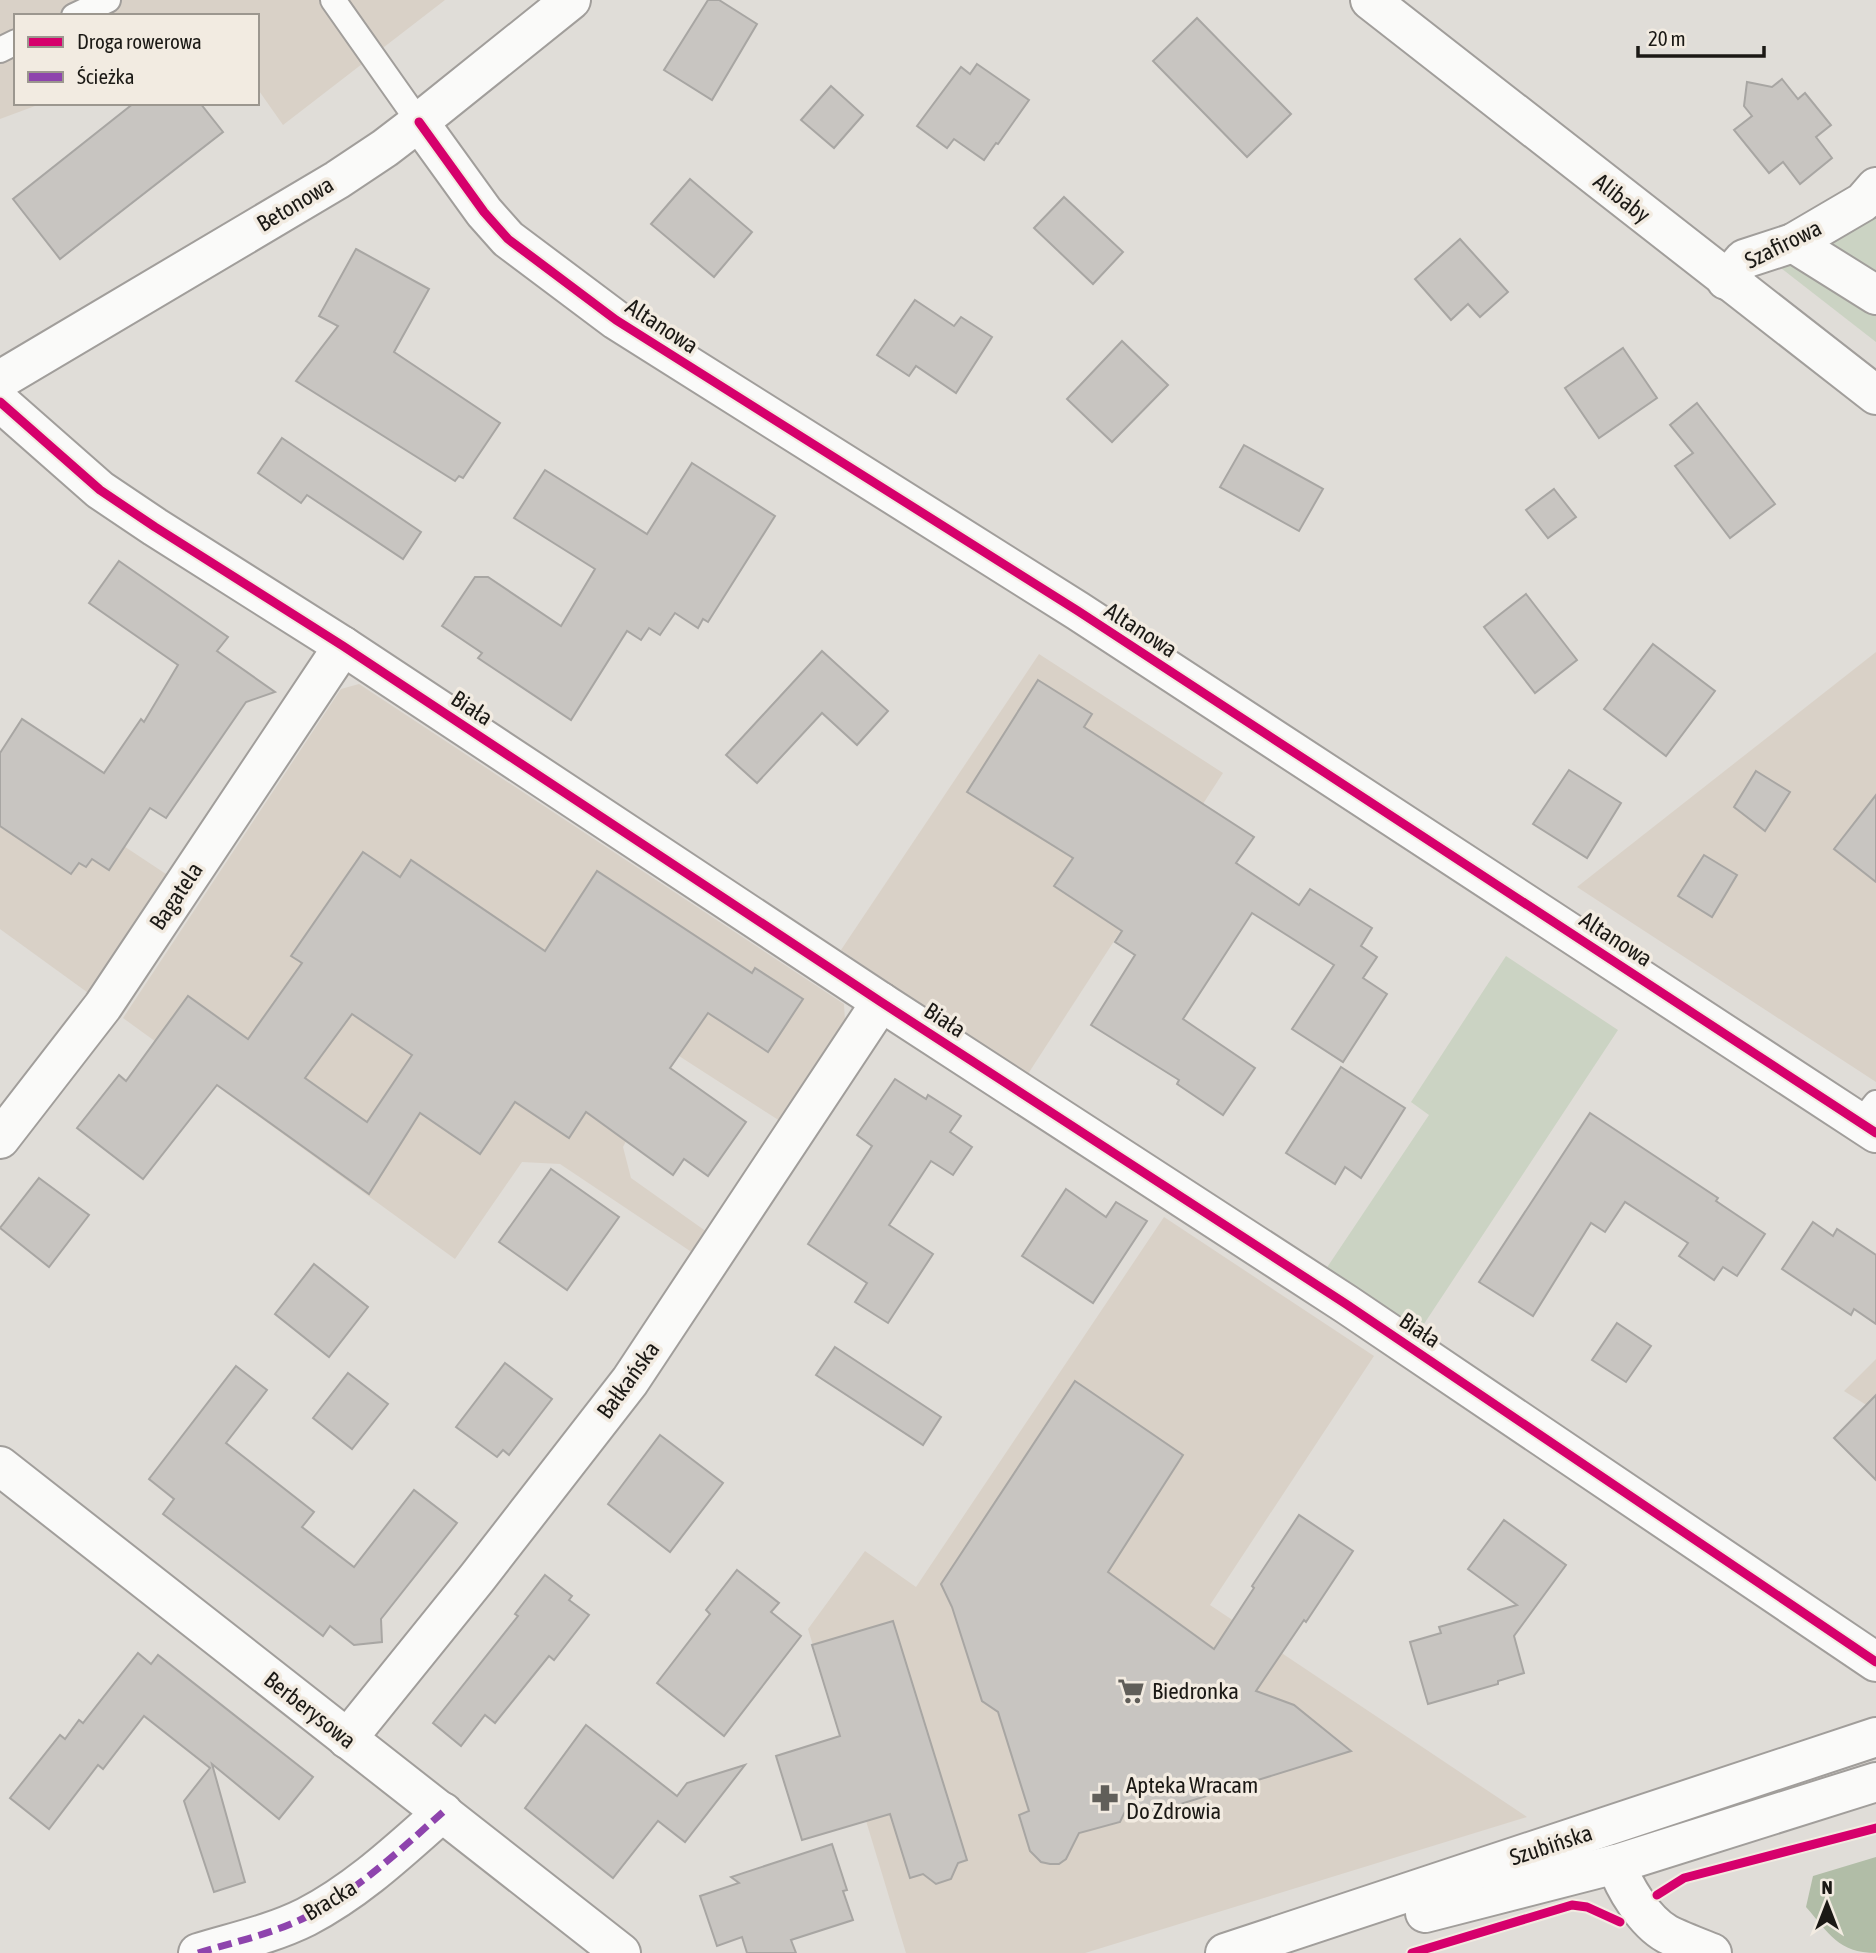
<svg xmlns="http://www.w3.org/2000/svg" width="1876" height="1953" viewBox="0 0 1876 1953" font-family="'Asap Condensed',sans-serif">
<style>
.built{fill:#d9d1c7}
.green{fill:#cbd3c3}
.forest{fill:#b1bda7}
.building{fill:#c8c5c1;stroke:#a8a6a3;stroke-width:2;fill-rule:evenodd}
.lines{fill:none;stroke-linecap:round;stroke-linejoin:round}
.lane-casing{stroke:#a19e9b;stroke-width:28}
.street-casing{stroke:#a19e9b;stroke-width:42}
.secondary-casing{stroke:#a19e9b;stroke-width:42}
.lane{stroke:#fafaf9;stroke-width:24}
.street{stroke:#fafaf9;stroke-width:38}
.secondary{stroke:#fafaf9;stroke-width:38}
.quiet{stroke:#8e44ad;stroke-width:7;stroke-dasharray:14 7;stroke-linecap:butt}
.cycleway-casing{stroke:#f2ebe1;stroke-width:13}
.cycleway{stroke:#d6006c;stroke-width:9}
.labels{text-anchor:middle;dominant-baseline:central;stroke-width:7;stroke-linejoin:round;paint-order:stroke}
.street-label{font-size:23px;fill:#1b1915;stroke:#f2ebe1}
.poi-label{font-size:23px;fill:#1b1915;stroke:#f2ebe1;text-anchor:start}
</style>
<rect width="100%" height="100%" fill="#e0ddd8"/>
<!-- built -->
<g class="built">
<polygon points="0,0 445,0 283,125 257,88 257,16 16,16 16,103 43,103 0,119"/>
<polygon points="1876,652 1876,1082 1577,887"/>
<polygon points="1039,654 1223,773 1026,1077 841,950"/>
<polygon points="359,684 844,1004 845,1021 780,1121 679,1056 640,1114 623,1147 631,1178 707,1232 693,1253 560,1164 522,1162 455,1259 123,1018 341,689"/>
<polygon points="0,764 169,876 91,995 0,929"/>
<polygon points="1164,1217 1374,1356 1210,1605 1527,1817 1085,1953 906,1953 808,1629 865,1551 916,1587"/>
<polygon points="1876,1359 1876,1411 1844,1391"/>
</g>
<!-- green -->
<g class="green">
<polygon points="1876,213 1876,342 1777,265"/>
<polygon points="1506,956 1618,1030 1420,1330 1326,1269 1429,1115 1411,1102"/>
</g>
<!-- forest -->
<path class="forest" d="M1876,1857V1953C1838,1953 1829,1933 1806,1907L1813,1876Z"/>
<!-- building -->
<g class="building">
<polygon points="708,0 719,0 757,24 712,100 664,70"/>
<polygon points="1197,18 1291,114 1247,157 1153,61"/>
<polygon points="977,64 1029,100 998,144 996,143 984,160 954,139 947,148 917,126 961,67 970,74"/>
<polygon points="1782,79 1798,99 1805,93 1831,125 1816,137 1832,158 1800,184 1783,162 1769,173 1734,130 1752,116 1744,106 1747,82 1772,87"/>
<polygon points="831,86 863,115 834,148 801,120"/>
<polygon points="134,103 200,103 223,132 60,259 13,199"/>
<polygon points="690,179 752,232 714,277 651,224"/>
<polygon points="1064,197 1123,252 1093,284 1034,228"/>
<polygon points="1460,239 1508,292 1480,317 1468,304 1451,320 1415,279"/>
<polygon points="356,249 429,289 394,352 500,423 463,478 459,476 455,481 296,381 338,326 319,316"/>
<polygon points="915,300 954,326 961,317 992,337 956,393 916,366 909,376 877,355"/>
<polygon points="1122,341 1168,385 1112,442 1067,399"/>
<polygon points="1623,348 1657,398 1599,438 1565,388"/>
<polygon points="1697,403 1775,504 1730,538 1675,466 1693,453 1670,425"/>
<polygon points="282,438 421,532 403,559 307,495 301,503 258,473"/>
<polygon points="1244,445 1323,489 1299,531 1220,487"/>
<polygon points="692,463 775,516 708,622 703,619 698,628 675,613 660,635 649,628 641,640 627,631 571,720 478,658 482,653 442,626 475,577 488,577 561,626 595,569 514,518 545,470 647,534"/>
<polygon points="1554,489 1576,517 1548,538 1526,510"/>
<polygon points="119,561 228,637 217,651 275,692 246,702 166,818 150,808 109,870 92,859 86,867 79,863 71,874 0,826 0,753 22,719 104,773 141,719 144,722 178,665 89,603"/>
<polygon points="1526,594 1577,660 1535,693 1484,627"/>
<polygon points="1653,644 1715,691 1666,756 1604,709"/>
<polygon points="822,651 888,711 857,745 822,713 757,783 726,755"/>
<polygon points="1038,680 1092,714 1084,727 1254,837 1236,863 1299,905 1310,889 1372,928 1361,946 1377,957 1363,978 1387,994 1343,1062 1292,1029 1334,965 1252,913 1183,1019 1255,1068 1223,1115 1177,1084 1179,1080 1091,1025 1135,955 1115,942 1122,931 1054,886 1073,858 967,792"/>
<polygon points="1569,770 1621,803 1587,858 1533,824"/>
<polygon points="1756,771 1790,792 1765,831 1734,807"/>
<polygon points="1876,795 1876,882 1834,849"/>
<path d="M363,852L400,877L411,860L545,951L597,871L752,973L755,968L803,999L768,1052L708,1013L670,1068L746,1122L708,1176L684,1159L673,1175L586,1112L569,1138L515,1102L480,1154L420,1113L369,1194L217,1085L143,1179L77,1128L119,1075L126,1081L188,996L248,1039L302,963L291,956ZM352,1014L412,1055L367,1122L305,1078Z"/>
<polygon points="1704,855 1737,875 1712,917 1678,896"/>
<polygon points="1341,1067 1405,1108 1361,1178 1345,1167 1335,1184 1286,1153"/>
<polygon points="895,1079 926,1099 928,1095 961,1116 950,1132 972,1147 953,1175 931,1161 889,1225 933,1254 888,1323 855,1302 867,1283 808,1244 872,1146 857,1135"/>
<polygon points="1590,1113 1718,1198 1716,1201 1765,1234 1737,1276 1723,1267 1714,1280 1679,1256 1688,1243 1625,1202 1605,1232 1591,1223 1533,1316 1479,1282"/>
<polygon points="551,1169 619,1217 567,1290 499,1242"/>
<polygon points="39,1178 89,1215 49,1267 0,1228"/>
<polygon points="1066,1189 1106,1217 1116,1202 1147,1221 1093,1303 1022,1256"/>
<polygon points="1813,1222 1833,1236 1837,1229 1876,1255 1876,1324 1854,1309 1851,1315 1782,1269"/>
<polygon points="314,1264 368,1307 329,1357 275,1314"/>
<polygon points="1617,1323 1651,1346 1626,1382 1592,1360"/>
<polygon points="835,1347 941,1417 923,1445 816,1375"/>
<polygon points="505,1363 552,1399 509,1455 503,1450 497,1457 456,1427"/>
<polygon points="236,1366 267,1390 226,1443 314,1512 302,1527 354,1567 414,1490 457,1523 381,1619 382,1642 354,1645 330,1626 323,1636 163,1514 174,1499 149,1479"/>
<polygon points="348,1373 388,1404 352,1449 313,1418"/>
<polygon points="1075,1381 1183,1455 1108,1572 1214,1649 1254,1588 1252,1586 1299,1515 1353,1551 1306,1622 1304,1620 1256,1691 1294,1705 1351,1751 1155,1812 1130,1801 1120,1822 1079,1833 1066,1859 1059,1864 1050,1864 1041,1862 1030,1851 1019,1815 1029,1811 998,1712 982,1701 952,1607 941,1584"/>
<polygon points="1876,1395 1876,1480 1834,1438"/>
<polygon points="660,1435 723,1483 670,1552 608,1504"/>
<polygon points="1504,1520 1566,1565 1514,1636 1524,1673 1498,1681 1498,1684 1428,1704 1410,1642 1441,1633 1439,1627 1517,1605 1468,1569"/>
<polygon points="737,1570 779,1603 771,1612 801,1636 724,1736 657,1683 710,1614 706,1610"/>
<polygon points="545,1575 572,1596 569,1600 589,1615 554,1660 549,1656 495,1723 485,1715 461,1746 433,1723 518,1616 515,1614"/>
<polygon points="893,1621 967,1860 958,1863 951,1879 936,1884 923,1874 910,1878 890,1814 802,1840 776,1756 840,1736 812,1645"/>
<polygon points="138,1653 151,1664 158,1655 313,1777 279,1819 212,1764 245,1882 214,1892 184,1801 210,1768 144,1716 103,1769 98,1765 49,1829 10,1798 60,1735 65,1739 79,1720 83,1723"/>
<polygon points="586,1725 677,1796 687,1783 745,1765 685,1842 658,1821 613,1878 525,1808"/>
<polygon points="832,1844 847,1890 843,1891 853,1920 791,1940 796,1953 747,1953 742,1937 717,1946 700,1896 739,1883 731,1877"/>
</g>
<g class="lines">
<defs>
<g id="lane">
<polyline points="333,0 419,122"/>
<polyline points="74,16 108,0"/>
<polyline points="0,50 16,42"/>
<polyline points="1860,1123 1876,1103"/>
</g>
<g id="street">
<polyline points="1370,0 1876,395"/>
<polyline points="419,122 484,212 508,239 616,320 1078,611 1876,1133"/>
<polyline points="1793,243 1876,295"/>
<polyline points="1726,280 1744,259 1793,243 1863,202 1876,187"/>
<polyline points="0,380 337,180 385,148 419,122 571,0"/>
<polyline points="0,402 100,490 155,527 343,646 881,1002 1346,1304 1876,1662"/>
<polyline points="0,1139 103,1006 343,646"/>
<polyline points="0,1466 621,1953"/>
<polyline points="347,1739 477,1578 630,1381 881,1002"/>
<path d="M1616,1864C1624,1887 1644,1921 1667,1934C1681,1941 1697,1947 1712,1953"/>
<path d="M198,1953C234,1942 272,1934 306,1917C358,1890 400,1850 443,1812"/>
</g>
<g id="secondary">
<polyline points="1425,1913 1616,1864 1876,1782"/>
<polyline points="1225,1953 1876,1737"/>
</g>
</defs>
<!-- lane casing -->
<use href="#lane" class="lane-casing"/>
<!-- street casing -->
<use href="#street" class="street-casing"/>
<!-- secondary casing -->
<use href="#secondary" class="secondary-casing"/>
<!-- lane -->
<use href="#lane" class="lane"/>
<!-- street -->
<use href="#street" class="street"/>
<!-- secondary -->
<use href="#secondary" class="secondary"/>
<!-- quiet -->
<path class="quiet" d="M198,1953C234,1942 272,1934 306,1917C358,1890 400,1850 443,1812"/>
<defs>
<g id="cycleway">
<polyline points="419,122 484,212 508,239 616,320 1078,611 1876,1133"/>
<polyline points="0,402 100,490 155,527 343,646 881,1002 1346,1304 1876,1662"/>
<polyline points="1657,1895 1684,1878 1876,1828"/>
<polyline points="1412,1953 1572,1905 1587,1907 1620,1922"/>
</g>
</defs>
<!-- cycleway casing -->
<use href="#cycleway" class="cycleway-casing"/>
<!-- cycleway -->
<use href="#cycleway" class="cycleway"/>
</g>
<!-- icons -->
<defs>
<symbol id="supermarket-bare" viewBox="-9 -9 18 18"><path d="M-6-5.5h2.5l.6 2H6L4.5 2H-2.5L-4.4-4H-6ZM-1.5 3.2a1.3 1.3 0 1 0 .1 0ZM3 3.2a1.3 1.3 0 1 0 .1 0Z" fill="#605e59" stroke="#f2ebe1" stroke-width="2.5" paint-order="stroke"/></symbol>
<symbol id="pharmacy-bare" viewBox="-9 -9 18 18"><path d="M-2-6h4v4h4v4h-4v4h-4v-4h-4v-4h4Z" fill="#605e59" stroke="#f2ebe1" stroke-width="2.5" paint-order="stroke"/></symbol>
</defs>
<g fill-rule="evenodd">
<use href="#supermarket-bare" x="1112" y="1672" width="38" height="38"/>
<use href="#pharmacy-bare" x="1086" y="1779" width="38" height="38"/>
</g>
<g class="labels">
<!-- street labels -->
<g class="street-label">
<text transform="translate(1622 198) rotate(38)">Alibaby</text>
<text transform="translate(295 204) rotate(-31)">Betonowa</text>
<text transform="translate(1783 244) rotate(-26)">Szafirowa</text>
<text transform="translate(662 326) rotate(33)">Altanowa</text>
<text transform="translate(1141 630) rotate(33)">Altanowa</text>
<text transform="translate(472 708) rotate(33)">Biała</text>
<text transform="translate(176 896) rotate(-56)">Bagatela</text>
<text transform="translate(1616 939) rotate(33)">Altanowa</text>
<text transform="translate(945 1020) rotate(33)">Biała</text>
<text transform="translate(1420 1330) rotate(34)">Biała</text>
<text transform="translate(628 1380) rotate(-54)">Bałkańska</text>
<text transform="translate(310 1710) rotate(38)">Berberysowa</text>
<text transform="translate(1551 1845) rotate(-18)">Szubińska</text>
<text transform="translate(330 1900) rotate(-31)">Bracka</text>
</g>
<!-- poi labels -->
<g class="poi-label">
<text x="1152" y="1691">Biedronka</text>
<text x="1126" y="1785">Apteka Wracam<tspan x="1126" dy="26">Do Zdrowia</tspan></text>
</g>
</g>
<!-- legend -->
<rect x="14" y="14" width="245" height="91" fill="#f2ebe1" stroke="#9c978f" stroke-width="2"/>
<rect x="28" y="37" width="35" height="10" fill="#d6006c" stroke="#9c978f" stroke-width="2"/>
<text x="77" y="49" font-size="21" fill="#1b1915">Droga rowerowa</text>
<rect x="28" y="72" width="35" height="10" fill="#8e44ad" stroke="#9c978f" stroke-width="2"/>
<text x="77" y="84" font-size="21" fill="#1b1915">Ścieżka</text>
<!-- north arrow -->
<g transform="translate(1827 1904)" stroke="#f2ebe1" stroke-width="5" paint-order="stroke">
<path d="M0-5L12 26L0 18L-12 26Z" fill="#1b1915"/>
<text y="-10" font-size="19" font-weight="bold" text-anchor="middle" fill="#1b1915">N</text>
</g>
<!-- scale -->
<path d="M1638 46v10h126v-10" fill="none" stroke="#1b1915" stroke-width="3.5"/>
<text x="1648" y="46" font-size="21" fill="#1b1915" stroke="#f2ebe1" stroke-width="5" paint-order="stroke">20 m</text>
</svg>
